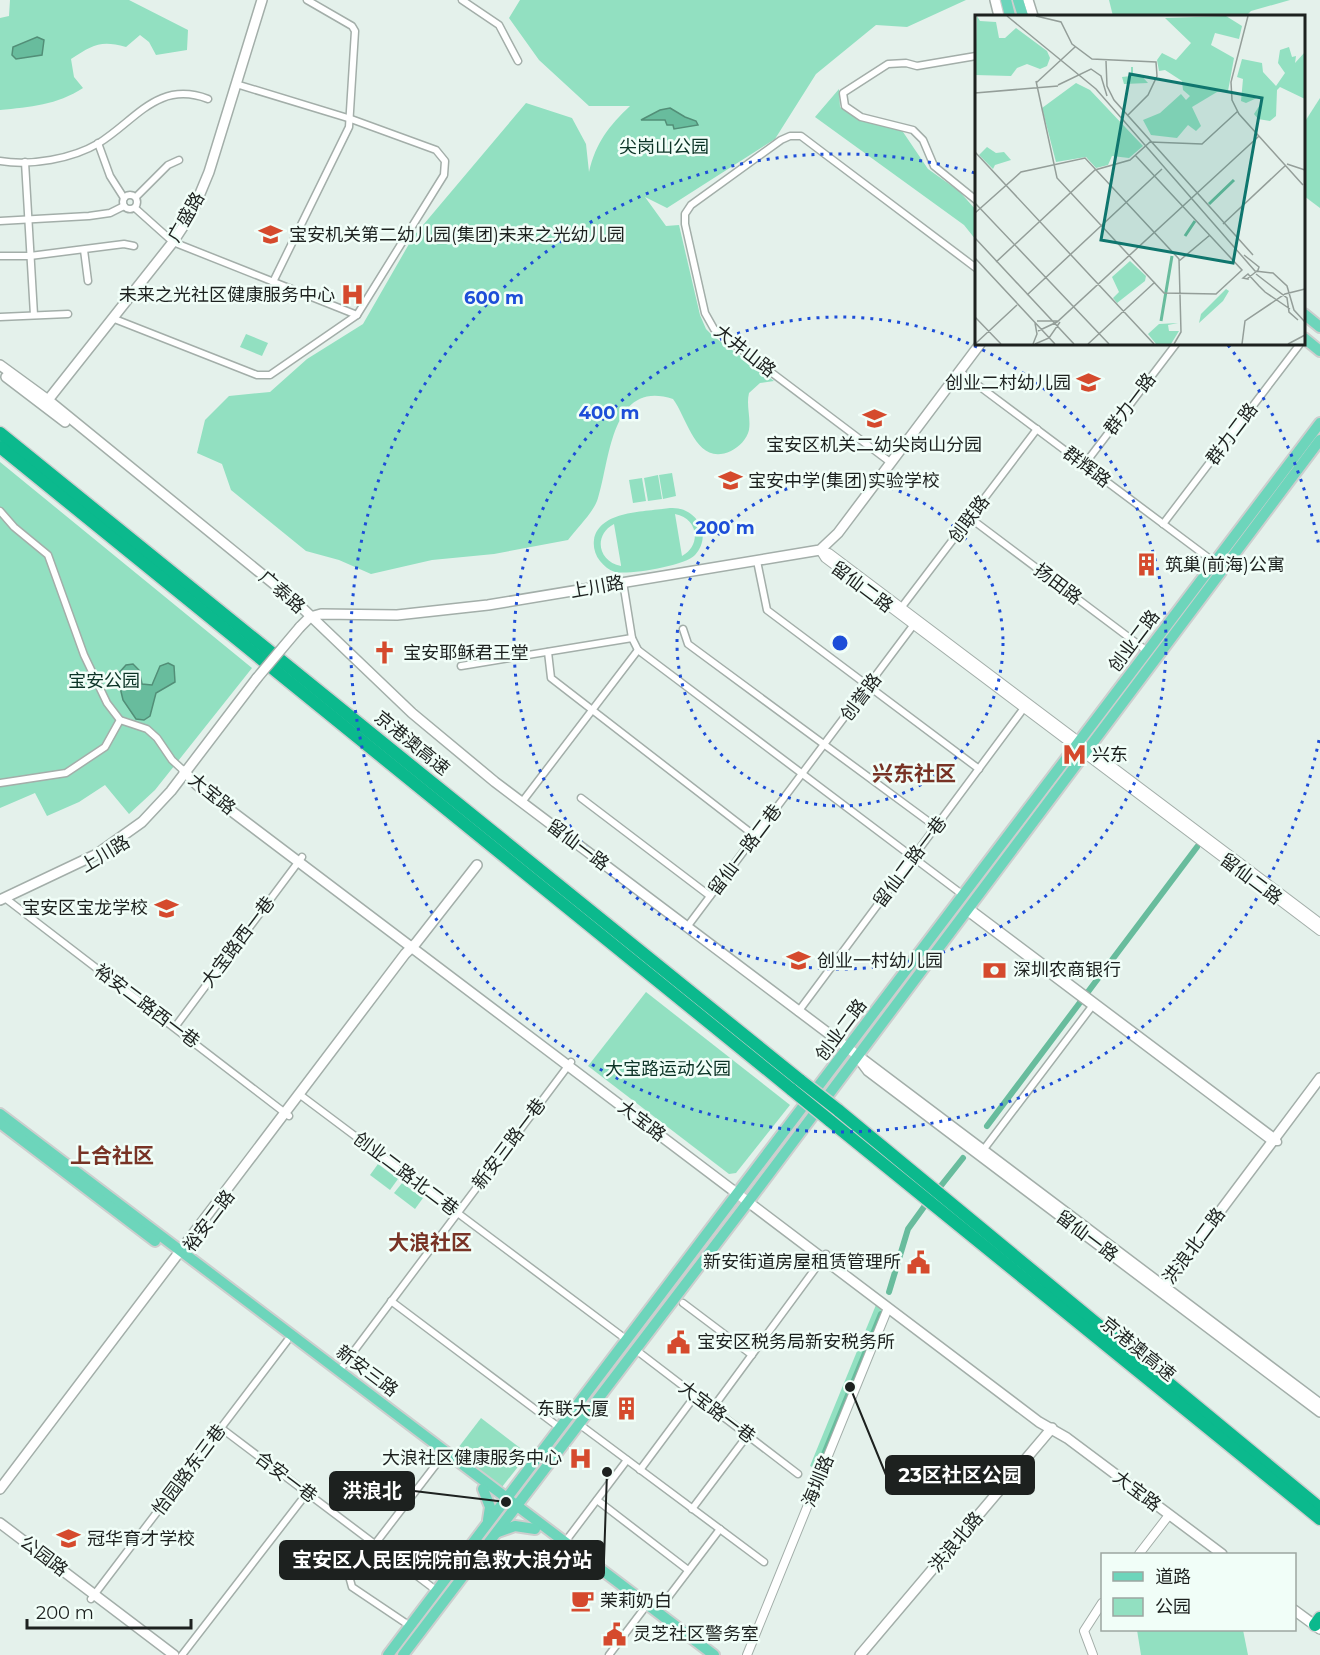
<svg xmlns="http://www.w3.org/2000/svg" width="1320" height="1655" viewBox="0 0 1320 1655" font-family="Montserrat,'Noto Sans SC',sans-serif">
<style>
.green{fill:#92e0c1;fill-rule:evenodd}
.water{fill:#68bc9d;stroke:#528e77;stroke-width:1.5}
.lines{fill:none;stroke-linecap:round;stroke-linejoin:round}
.canal{stroke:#68bc9d;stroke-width:6}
.minor-casing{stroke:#a3aea9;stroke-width:9}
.tertiary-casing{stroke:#a3aea9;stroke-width:10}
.secondary-casing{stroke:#a3aea9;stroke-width:12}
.primary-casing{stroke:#cdcece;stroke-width:14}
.motorway-casing{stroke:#cdcece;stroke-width:15}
.minor{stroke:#fff;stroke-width:6}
.tertiary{stroke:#fff;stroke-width:8}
.secondary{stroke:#fff;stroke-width:9}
.primary{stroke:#6dd5bb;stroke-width:10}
.motorway{stroke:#0bb98d;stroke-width:12}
.secondary-bridge-casing{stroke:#a3aea9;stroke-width:12;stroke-linecap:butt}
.motorway-bridge-casing{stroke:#cdcece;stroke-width:15;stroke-linecap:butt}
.secondary-bridge{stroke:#fff;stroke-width:9}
.motorway-bridge{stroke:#0bb98d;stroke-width:12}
.ring{fill:none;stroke:#1d4ed8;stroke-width:3;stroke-dasharray:3 6}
.labels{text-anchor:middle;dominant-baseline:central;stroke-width:5;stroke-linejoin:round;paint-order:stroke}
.park-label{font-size:18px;fill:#0b3326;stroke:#f1fef8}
.street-label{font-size:18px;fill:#1d211f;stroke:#f1fef8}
.poi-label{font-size:18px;fill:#1d211f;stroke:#f1fef8;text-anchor:start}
.quarter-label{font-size:21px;font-weight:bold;fill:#783325;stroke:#f1fef8}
.inset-river{fill:none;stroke:#68bc9d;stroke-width:3}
.inset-road{fill:none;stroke:#949e99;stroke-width:1.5}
.view{fill:#0f766e;fill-opacity:0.15;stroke:#0f766e;stroke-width:3}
.inset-edge{fill:none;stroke:#1d211f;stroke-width:3}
.centre{fill:#1d4ed8;stroke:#f1fef8;stroke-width:3}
.ring-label{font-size:18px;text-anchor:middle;font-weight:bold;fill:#1d4ed8;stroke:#f1fef8;stroke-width:5;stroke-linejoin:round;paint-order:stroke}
.leader{fill:none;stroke:#1d211f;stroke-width:2}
.callout-dot{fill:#1d211f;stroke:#f1fef8;stroke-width:2}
.callout{fill:#1d211f;stroke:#1d211f;stroke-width:2}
.callout-label{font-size:20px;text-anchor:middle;font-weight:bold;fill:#fff}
</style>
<rect width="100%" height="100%" fill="#e4f1eb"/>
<!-- green -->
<g class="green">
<path d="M10,0H129L188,30L187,50L156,55L149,42L140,35L126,47C100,40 93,45 71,59L74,77L83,88C57,105 30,107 0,110V18L9,16Z"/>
<path d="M520,0H966L907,27L876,25L816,74L775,139L667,208L645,197L666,226L679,225L700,315L706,329L713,336L774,381L760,383L749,393C746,405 751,418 749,430C747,439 739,447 731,451C696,467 688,419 673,399C611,378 610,461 598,498C594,512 577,528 568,540L494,554L432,560L371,574L339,560L306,551L231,490L222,464L197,453L205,420L229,396L270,392L307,359L363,324L413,237L526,103L572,118L586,144L589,172C596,142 609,126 630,106H589L539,60L509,18Z"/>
<polygon points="1109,0 1290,0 1251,11 1246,16 1113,16"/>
<polygon points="839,89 840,107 860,120 901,129 928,169 959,191 976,210 976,240 964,225 815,117"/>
<polygon points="1320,98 1320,208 1304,196 1304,123"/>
<polygon points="246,334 268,343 262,356 240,347"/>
<polygon points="0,462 252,668 155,790 129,814 105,785 79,802 47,816 35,793 0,808"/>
<polygon points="672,473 676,496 663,499 659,475"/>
<polygon points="658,475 662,499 648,501 644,478"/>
<polygon points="642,478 646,501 633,503 629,480"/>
<path d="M670,508C695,506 714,534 695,555C685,566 629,575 615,572C609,570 604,566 600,561C595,555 593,547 594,540C599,510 646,512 670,508ZM675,514C698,518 702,545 682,556ZM614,524L621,565V566C598,562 593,535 614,524Z"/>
<polygon points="646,992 790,1105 736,1173 729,1174 588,1066"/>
<polygon points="378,1164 398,1179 390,1190 370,1175"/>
<polygon points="402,1183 423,1198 415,1209 394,1193"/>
<polygon points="878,1300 888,1308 823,1472 810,1466"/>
<polygon points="481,1418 528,1454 502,1487 455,1452"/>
<polygon points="1137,1630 1243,1630 1248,1655 1141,1655"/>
</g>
<!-- water -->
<g class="water">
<polygon points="37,37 44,40 42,55 16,59 12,55 13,47"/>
<polygon points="670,108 685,117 696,121 698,125 674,129 673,125 667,125 665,120 641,120 660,110"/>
<polygon points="168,663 174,666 175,682 156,693 150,716 144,720 136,719 123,700 117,675 126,665 133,664 139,670 142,684 152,685 160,666"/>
</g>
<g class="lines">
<!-- canal -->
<g class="canal">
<polyline points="987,1126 1197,847"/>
<polyline points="936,1192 963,1158"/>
<polyline points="889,1292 908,1229 929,1200"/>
<polyline points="816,1474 881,1314"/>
</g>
<defs>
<g id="minor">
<polyline points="462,0 499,25 518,61"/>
<polyline points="976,56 917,66 906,63 888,64 843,93 845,106 861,117 913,130 923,140 934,166 976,200"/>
<polyline points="98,143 110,176 124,198"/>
<path d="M0,161C31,166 72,159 99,143C136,120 158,80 208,99"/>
<polyline points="25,162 34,315"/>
<circle cx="130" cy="202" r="7"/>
<polyline points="136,197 168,165 179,160"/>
<polyline points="135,208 173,242 357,315"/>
<polyline points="0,221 89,216 110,213 124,206"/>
<polyline points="84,250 88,281"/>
<polyline points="0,256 30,256 124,244 134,246"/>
<polyline points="273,282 349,127 355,31 352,26 307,0"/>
<polyline points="0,317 68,314"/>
<polyline points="112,318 257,375 270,375 357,315 444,175 445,161 436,150 351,119 236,84"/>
<polyline points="959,371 1214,562"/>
<polyline points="890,462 714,329 705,313 685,224 685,214 691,205 781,140 790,136 801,136 976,268"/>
<polyline points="1084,465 1176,344"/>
<polyline points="0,511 14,527 48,555 84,655 107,703 120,720 147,729 157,738 172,760 184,771"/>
<polyline points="970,518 1147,651"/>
<polyline points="1163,524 1300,344"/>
<polyline points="757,561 767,610 979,769"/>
<polyline points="623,582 632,638 638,650 963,895"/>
<polyline points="901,608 1037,429"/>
<polyline points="683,629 688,644 936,827"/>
<polyline points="548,652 551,678 755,836"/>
<polyline points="461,666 632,638"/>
<polyline points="0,783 66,773 105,747 120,720"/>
<polyline points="581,798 710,896"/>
<polyline points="522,802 638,650"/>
<polyline points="5,898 289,1116"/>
<polyline points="970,908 1277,1139"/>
<polyline points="967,912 1272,1142 1278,1142"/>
<polyline points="687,927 915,623"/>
<polyline points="798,1012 1021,712"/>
<polyline points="175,1027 302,857"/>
<polyline points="299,1094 627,1340"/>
<polyline points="984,1149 1093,1005"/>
<polyline points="391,1301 560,1428"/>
<polyline points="683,1303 752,1355"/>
<polyline points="636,1350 798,1474"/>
<polyline points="339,1371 571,1062"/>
<polyline points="712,1409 826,1254"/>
<polyline points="579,1424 764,1562"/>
<polyline points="221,1428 437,1591"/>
<polyline points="640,1470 695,1396"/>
<polyline points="597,1500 688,1570"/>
<polyline points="692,1509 747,1436"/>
<polyline points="565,1542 627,1460"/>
<polyline points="375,1544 441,1458"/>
<polyline points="352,1571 349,1576 352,1587 410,1626"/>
<polyline points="91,1599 287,1341"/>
<polyline points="657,1612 720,1529"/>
<polyline points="182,1655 307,1493"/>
<polyline points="609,1655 643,1610"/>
</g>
<g id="tertiary">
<polyline points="820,550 825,558 1320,931"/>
<polyline points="820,550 829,553 1320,923"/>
<polyline points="1139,1554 1169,1515"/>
<polyline points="747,1655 888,1308"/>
<polyline points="1093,1655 1084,1631 1102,1603"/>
</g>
<g id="secondary">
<polyline points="995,0 999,16"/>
<polyline points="1028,0 1033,16"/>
<polyline points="0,365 48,400 296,602 412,713 495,782 1320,1404"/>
<polyline points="6,377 65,422"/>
<polyline points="48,400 173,242 192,213 209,172 262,0"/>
<polyline points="300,627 310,617 321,614 397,615 488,605 820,550 838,533 980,344"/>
<polyline points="184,771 197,785 1039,1422 1067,1438 1222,1554"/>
<polyline points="0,900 97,854 142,822 171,791 257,678"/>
<polyline points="859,1059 868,1071 1320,1412"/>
<polyline points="1161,1290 1320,1078"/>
<polyline points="0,1489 405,954 416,943 477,865"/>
<polyline points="0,1523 174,1655"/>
<polyline points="1294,1610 1320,1629"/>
<polyline points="860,1655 1052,1428"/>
</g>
<g id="primary">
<polyline points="1006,0 1010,16"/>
<polyline points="1018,0 1023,16"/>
<polyline points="1304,314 1320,327"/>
<polyline points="1304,338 1320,351"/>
<polyline points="0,1114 714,1655"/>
<polyline points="0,1123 155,1241"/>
<polyline points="483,1489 490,1507 488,1520"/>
<polyline points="498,1532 515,1526 535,1529"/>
<polyline points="388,1655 1320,423"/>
<polyline points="403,1655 748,1202 1320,440"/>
</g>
<g id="motorway">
<polyline points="0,433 801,1081"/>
<polyline points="0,447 792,1090"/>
<polyline points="838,1110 1320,1508"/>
<polyline points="829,1120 1320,1519"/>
<polyline points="1315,1625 1320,1618"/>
</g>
</defs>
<!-- minor casing -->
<use href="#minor" class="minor-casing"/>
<!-- tertiary casing -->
<use href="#tertiary" class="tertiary-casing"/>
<!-- secondary casing -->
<use href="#secondary" class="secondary-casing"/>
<!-- primary casing -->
<use href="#primary" class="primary-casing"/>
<!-- motorway casing -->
<use href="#motorway" class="motorway-casing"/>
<!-- minor -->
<use href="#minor" class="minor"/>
<!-- tertiary -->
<use href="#tertiary" class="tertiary"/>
<!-- secondary -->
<use href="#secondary" class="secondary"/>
<!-- primary -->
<use href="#primary" class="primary"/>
<!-- motorway -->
<use href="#motorway" class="motorway"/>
<defs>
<polyline id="secondary-bridge" points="257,678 300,627"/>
<g id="motorway-bridge">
<polyline points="801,1081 838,1110"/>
<polyline points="792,1090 829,1120"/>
</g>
</defs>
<!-- secondary-bridge casing -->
<use href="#secondary-bridge" class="secondary-bridge-casing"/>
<!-- motorway-bridge casing -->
<use href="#motorway-bridge" class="motorway-bridge-casing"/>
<!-- secondary-bridge -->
<use href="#secondary-bridge" class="secondary-bridge"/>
<!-- motorway-bridge -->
<use href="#motorway-bridge" class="motorway-bridge"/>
</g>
<!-- distance rings -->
<g class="ring">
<circle cx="840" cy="643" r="163"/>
<circle cx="840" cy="643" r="326"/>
<path d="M1319 740A489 489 0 1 1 975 173M1228 345A489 489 0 0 1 1319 546"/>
</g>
<!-- icons -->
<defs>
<symbol id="school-bare" viewBox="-9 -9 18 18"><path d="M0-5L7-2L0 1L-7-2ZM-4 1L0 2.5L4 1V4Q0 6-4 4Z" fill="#d54a2d" stroke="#f1fef8" stroke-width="2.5" paint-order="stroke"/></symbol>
<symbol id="hospital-bare" viewBox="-9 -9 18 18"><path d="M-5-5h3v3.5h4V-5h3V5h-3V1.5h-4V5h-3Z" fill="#d54a2d" stroke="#f1fef8" stroke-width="2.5" paint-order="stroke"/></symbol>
<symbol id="building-bare" viewBox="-9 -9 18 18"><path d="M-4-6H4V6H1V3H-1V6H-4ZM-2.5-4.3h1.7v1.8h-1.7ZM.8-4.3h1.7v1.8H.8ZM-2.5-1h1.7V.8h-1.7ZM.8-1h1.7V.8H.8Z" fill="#d54a2d" stroke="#f1fef8" stroke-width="2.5" paint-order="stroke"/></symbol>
<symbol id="church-bare" viewBox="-9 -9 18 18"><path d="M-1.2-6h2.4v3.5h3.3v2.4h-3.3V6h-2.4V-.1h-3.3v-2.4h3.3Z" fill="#d54a2d" stroke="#f1fef8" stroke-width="2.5" paint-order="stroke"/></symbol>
<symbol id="metro-bare" viewBox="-9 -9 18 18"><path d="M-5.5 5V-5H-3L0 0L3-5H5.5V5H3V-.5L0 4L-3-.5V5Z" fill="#d54a2d" stroke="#f1fef8" stroke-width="2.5" paint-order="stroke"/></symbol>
<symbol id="bank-bare" viewBox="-9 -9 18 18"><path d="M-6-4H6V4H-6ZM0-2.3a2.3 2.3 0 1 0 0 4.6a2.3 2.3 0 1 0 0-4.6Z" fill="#d54a2d" stroke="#f1fef8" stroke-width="2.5" paint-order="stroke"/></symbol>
<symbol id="civic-bare" viewBox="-9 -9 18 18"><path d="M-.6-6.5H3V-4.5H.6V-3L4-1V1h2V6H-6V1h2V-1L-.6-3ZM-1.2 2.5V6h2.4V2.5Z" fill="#d54a2d" stroke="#f1fef8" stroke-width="2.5" paint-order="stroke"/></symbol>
<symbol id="cafe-bare" viewBox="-9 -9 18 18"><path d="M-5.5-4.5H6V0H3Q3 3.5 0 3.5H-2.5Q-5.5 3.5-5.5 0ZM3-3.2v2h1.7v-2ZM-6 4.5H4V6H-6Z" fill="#d54a2d" stroke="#f1fef8" stroke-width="2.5" paint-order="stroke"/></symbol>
</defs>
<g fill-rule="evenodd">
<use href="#school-bare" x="254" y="218" width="33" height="33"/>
<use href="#hospital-bare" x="336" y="278" width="33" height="33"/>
<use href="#school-bare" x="1072" y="366" width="33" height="33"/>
<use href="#school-bare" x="858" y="402" width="33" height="33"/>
<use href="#school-bare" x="714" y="464" width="33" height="33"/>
<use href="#building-bare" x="1130" y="548" width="33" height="33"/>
<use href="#church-bare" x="368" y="636" width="33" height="33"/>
<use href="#metro-bare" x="1058" y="738" width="33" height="33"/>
<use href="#school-bare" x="150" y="892" width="33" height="33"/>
<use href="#school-bare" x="782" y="944" width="33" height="33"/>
<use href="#bank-bare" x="978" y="954" width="33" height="33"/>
<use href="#civic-bare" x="902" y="1246" width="33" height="33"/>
<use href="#civic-bare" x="662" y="1326" width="33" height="33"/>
<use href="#building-bare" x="610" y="1392" width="33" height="33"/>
<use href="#hospital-bare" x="564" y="1442" width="33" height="33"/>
<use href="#school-bare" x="52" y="1522" width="33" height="33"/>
<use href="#cafe-bare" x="566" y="1584" width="33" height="33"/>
<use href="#civic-bare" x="598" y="1618" width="33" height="33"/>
</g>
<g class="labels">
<!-- park labels -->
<g class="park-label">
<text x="664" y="147">尖岗山公园</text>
<text x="104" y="681">宝安公园</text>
<text x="668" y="1069">大宝路运动公园</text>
</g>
<!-- street labels -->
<g class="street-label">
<text transform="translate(186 217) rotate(-60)">广盛路</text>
<text transform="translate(745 351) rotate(38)">大井山路</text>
<text transform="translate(1130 404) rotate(-53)">群力一路</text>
<text transform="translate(1232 434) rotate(-53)">群力二路</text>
<text transform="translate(1087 467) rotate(37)">群辉路</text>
<text transform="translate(969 519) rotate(-53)">创联路</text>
<text transform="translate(1058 584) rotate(37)">扬田路</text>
<text transform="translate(597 587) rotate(-10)">上川路</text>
<text transform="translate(862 587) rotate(37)">留仙二路</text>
<text transform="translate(282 592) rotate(41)">广泰路</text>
<text transform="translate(1134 641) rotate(-53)">创业二路</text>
<text transform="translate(861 697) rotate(-53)">创誉路</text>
<text transform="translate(412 743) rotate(39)">京港澳高速</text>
<text transform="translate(212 794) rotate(39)">大宝路</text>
<text transform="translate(578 845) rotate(37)">留仙一路</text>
<text transform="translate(745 850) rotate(-53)">留仙一路二巷</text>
<text transform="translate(105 854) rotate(-31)">上川路</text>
<text transform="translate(910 862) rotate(-53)">留仙二路一巷</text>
<text transform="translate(1251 879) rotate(37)">留仙二路</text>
<text transform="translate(238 942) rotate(-53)">大宝路西一巷</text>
<text transform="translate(147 1006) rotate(37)">裕安二路西一巷</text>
<text transform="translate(841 1030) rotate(-53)">创业二路</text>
<text transform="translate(642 1121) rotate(37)">大宝路</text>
<text transform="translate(509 1144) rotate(-53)">新安三路一巷</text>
<text transform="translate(406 1174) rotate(37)">创业二路北二巷</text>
<text transform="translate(209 1221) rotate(-53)">裕安二路</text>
<text transform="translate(1087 1236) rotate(37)">留仙一路</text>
<text transform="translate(1194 1246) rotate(-53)">洪浪北二路</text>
<text transform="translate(1138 1349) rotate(39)">京港澳高速</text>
<text transform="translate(367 1371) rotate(37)">新安三路</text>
<text transform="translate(717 1412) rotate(37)">大宝路一巷</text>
<text transform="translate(189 1470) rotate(-53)">怡园路东三巷</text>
<text transform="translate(286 1477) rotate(37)">合安一巷</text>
<text transform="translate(818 1481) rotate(-68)">海圳路</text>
<text transform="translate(1137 1491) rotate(37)">大宝路</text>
<text transform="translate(956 1542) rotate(-50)">洪浪北路</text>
<text transform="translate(44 1556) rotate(37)">公园路</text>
</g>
<!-- poi labels -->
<g class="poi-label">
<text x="289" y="235">宝安机关第二幼儿园(集团)未来之光幼儿园</text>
<text x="335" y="295" text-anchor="end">未来之光社区健康服务中心</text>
<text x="1071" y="383" text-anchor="end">创业二村幼儿园</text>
<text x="874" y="445" text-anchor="middle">宝安区机关二幼尖岗山分园</text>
<text x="748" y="481">宝安中学(集团)实验学校</text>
<text x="1165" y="565">筑巢(前海)公寓</text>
<text x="403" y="653">宝安耶稣君王堂</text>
<text x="1092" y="755">兴东</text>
<text x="148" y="908" text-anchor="end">宝安区宝龙学校</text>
<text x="817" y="961">创业一村幼儿园</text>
<text x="1013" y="970">深圳农商银行</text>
<text x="901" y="1262" text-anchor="end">新安街道房屋租赁管理所</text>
<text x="697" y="1342">宝安区税务局新安税务所</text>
<text x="609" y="1409" text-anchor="end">东联大厦</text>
<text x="562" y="1458" text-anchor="end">大浪社区健康服务中心</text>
<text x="87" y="1539">冠华育才学校</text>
<text x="600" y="1601">茉莉奶白</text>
<text x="633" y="1634">灵芝社区警务室</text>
</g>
<!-- quarter labels -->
<g class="quarter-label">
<text x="914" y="773">兴东社区</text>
<text x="112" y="1155">上合社区</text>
<text x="430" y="1242">大浪社区</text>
</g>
</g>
<!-- overview -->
<g transform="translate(975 15)">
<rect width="330" height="330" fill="#e4f1eb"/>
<path d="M2,1L5,6L21,7L24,23H30L41,13L72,36L75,43L72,51L65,54L52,49L42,53L36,61L0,60ZM251,1L267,11L264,24L240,18L236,30L259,43L253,76L242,77L217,92L226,111L221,116L213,110L202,123L176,120L168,105L185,98L206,79L211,85L215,81L208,75L207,66L190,55L184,56L182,45L187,38L201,45L216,28L190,3ZM314,32L317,42L321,41L320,48L330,37V84L305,72L302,75L301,101L295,106L283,104L279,99L288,85L284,82L271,88L266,86L268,64L262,62L267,44L287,48L288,57L301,71L310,58L303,48L305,35ZM156,52H158V59H165L173,68L149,69L147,62L156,61ZM101,68L115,75L168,131L154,143L137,141L133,150L121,153L111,142L81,147L67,93ZM12,132L21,138L29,137L36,145L20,150L18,154L4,140ZM155,246L171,261L170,266L142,288L138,283L144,277L137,262ZM251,274L254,276L248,286L224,308L226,299ZM203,308L193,310L194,316H204L196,329H181L173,319L184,309Z" fill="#92e0c1"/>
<path class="inset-river" d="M234,189L259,165M210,221L220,206M186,306L197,241"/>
<path class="inset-road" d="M32,1L121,74L280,256L298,258L312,271L319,295L330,307M61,1L86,7L97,29L117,44L181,47L182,61L173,80L153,100M273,1L256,67L257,85L264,99L328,170M131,46L132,71L139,85L278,240M61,66L82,163L189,278L241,279L267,255L160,140M61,68L100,32M83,70L116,54L126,61L132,81M0,78L83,71M0,137L179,329M312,149L330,155M0,188L134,329M0,198L46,157L110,143L204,244L206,317L199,329M248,209L311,150M0,223L99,329M269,240L284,252L283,255L282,256L273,263V264L268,263L273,259L284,271L290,277L315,294M0,243L80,329M204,246L235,220M21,247L120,155L155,145L175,127L227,129L263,96M281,259L312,283L314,297L323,305M52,280L187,154M0,302L26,329M62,306H83M63,316L82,307L284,121M0,329L42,290M58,329L62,319L60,308M60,329L74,323L85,307M113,329L180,267M267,329L270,306L310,279L330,274M313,329L330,320"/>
<path class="view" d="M155,59L287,83L258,248L126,225Z"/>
<rect width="330" height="330" class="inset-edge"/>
</g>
<circle cx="840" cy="643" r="9" class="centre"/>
<g class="ring-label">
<text x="494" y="304">600 m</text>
<text x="609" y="419">400 m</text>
<text x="725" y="534">200 m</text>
</g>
<!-- callouts -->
<path class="leader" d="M850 1387L886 1475M506 1502L414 1491M607 1472L604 1560"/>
<g class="callout-dot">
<circle cx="850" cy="1387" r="6"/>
<circle cx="506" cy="1502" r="6"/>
<circle cx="607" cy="1472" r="6"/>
</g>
<g class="callout">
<rect x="886" y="1456" width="148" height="38" rx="6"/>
<rect x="330" y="1472" width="84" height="38" rx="6"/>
<rect x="280" y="1541" width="324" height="38" rx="6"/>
</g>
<g class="callout-label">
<text x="960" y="1482">23区社区公园</text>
<text x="372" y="1498">洪浪北</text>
<text x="442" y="1567">宝安区人民医院院前急救大浪分站</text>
</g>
<!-- legend -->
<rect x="1101" y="1553" width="195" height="78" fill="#f1fef8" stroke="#9ca6a1" stroke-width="1.5"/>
<rect x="1113" y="1572" width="30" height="9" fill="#6dd5bb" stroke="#9ca6a1" stroke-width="1.5"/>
<text x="1155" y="1583" font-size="18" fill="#1d211f">道路</text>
<rect x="1113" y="1598" width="30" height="18" fill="#92e0c1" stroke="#9ca6a1" stroke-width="1.5"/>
<text x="1155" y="1613" font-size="18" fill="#1d211f">公园</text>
<!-- scale -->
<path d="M27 1619v9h164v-9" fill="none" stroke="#1d211f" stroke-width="3"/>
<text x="36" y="1619" font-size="18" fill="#1d211f" stroke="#f1fef8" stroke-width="4.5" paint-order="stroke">200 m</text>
</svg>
